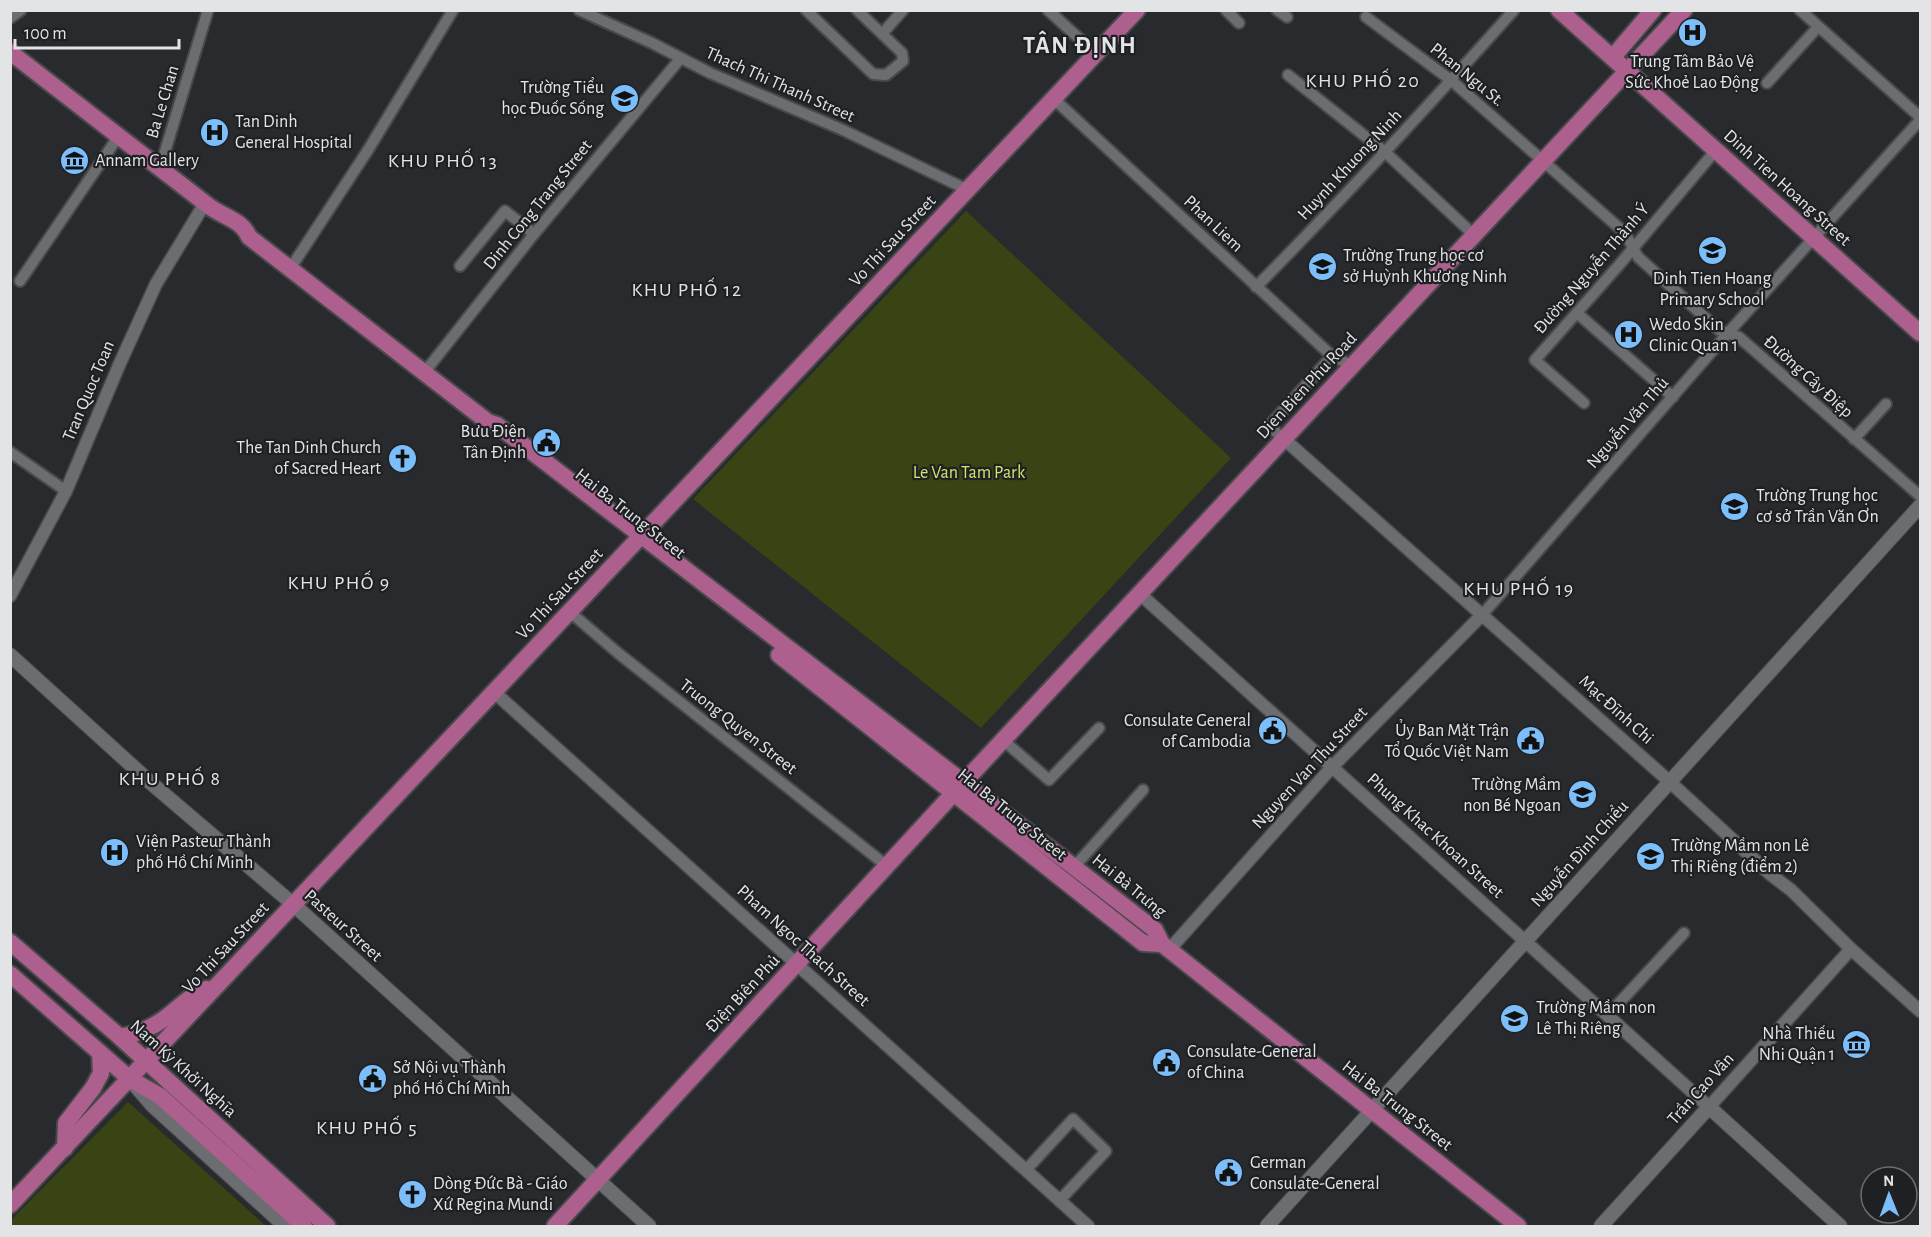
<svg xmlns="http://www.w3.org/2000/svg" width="1931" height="1237" viewBox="0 0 1931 1237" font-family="'Alegreya Sans',sans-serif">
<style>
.green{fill:#394414}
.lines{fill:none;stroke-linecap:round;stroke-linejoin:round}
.minor-casing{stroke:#48494b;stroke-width:14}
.tertiary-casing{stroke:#48494b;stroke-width:15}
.secondary-casing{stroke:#48494b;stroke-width:16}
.primary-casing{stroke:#48494b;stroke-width:20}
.minor{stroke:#6c6d71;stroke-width:10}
.tertiary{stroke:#6c6d71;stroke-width:12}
.secondary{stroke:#6c6d71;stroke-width:14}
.primary{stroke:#ad608d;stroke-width:16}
.labels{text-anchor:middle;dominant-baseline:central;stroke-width:4.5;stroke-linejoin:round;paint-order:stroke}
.poi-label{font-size:18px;fill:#e3e4e6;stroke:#1f2023;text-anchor:start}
.street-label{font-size:18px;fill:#e3e4e6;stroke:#1f2023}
.park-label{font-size:18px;fill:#cbe869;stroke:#1f2023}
.neighbourhood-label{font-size:20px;letter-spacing:1.5px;fill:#e3e4e6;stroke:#1f2023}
.district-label{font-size:24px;font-weight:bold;letter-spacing:1.5px;fill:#e3e4e6;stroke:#1f2023}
</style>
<rect width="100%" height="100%" fill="#292a2d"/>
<!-- green -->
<g class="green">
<polygon points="966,211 1231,458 981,728 693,499"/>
<polygon points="128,1102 266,1226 11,1226 11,1220"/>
</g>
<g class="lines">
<defs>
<g id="minor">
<polyline points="579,10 652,43 710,73 843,130 968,190"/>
<polyline points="806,10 873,74 886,75 903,61 902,53 857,10"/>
<polyline points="1048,10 1096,54"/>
<polyline points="1226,10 1239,23"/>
<polyline points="1277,10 1287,17"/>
<polyline points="1800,10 1920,117"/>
<polyline points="1366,17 1452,81 1625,233 1638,257 1719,330 1739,337 1920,496"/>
<polyline points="10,18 21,10"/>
<polyline points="882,34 903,10"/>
<polyline points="1288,75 1385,152 1474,235"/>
<polyline points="1767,83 1818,27"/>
<polyline points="1054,99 1332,356 1349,364 1354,364"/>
<polyline points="160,168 208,10"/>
<polyline points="460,266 505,211 534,234"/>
<polyline points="290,269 368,150 453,10"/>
<polyline points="20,281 118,137"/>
<path d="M1256,287C1345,197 1430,104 1514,10"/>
<polyline points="1577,313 1673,397"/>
<polyline points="424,373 534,234 680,59"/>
<polyline points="1584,403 1535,360 1619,265 1716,150"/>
<polyline points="1284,439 1269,426 1332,356"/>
<polyline points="1854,439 1886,404"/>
<polyline points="10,452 66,491"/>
<polyline points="570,612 618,653 887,866"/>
<polyline points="1482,615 1728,333 1920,120"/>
<polyline points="1003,740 1049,780 1099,728"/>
<polyline points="1074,867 1143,790"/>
<polyline points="1607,1016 1684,933"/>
<polyline points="1026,1170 1073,1119 1106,1151 1059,1201"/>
</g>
<g id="tertiary">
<polyline points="1284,439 1670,782 1770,874 1791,890 1851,949 1920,1011"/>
<polyline points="1140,594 1709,1107 1851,949"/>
<polyline points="10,596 66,491 120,363 156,284 205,203"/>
<polyline points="494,692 1088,1226"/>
<polyline points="1169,950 1332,767 1482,615"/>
</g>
<g id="secondary">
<polyline points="10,655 151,783 294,905 649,1226"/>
<polyline points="133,1083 152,1105 285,1226"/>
<polyline points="1267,1226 1920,506"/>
<polyline points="1601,1226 1709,1107 1840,1226"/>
</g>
<g id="primary">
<polyline points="1559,10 1920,333"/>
<path d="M10,52L210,207C224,217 242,220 249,237L488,422L497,425L1074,867L1155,930L1162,944L1518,1226"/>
<polyline points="1613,57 1653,10"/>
<polyline points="779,655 1143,943 1162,944"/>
<polyline points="10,942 120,1037 327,1226"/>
<polyline points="10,974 130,1079 160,1096 304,1226"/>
<path d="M120,1037C137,1034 150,1029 164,1019C178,1009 191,994 207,989"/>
<polyline points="65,1148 66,1123 93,1088 101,1073 100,1053"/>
<polyline points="10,1205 1137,10"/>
<polyline points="555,1226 963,783 1684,10"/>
</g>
</defs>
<!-- minor casing -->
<use href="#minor" class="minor-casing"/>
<!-- tertiary casing -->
<use href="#tertiary" class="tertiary-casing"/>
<!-- secondary casing -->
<use href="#secondary" class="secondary-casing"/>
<!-- primary casing -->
<use href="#primary" class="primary-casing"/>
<!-- minor -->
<use href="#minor" class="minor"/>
<!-- tertiary -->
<use href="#tertiary" class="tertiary"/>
<!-- secondary -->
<use href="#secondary" class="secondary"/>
<!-- primary -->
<use href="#primary" class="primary"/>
</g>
<!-- icons -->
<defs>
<symbol id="hospital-disc" viewBox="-11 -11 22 22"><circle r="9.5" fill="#7cbef9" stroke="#1f2023"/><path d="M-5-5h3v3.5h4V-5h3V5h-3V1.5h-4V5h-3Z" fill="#111"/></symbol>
<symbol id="school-disc" viewBox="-11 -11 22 22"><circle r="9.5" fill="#7cbef9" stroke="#1f2023"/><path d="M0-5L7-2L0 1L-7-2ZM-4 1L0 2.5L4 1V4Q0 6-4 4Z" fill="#111"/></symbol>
<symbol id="museum-disc" viewBox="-11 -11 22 22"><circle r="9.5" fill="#7cbef9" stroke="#1f2023"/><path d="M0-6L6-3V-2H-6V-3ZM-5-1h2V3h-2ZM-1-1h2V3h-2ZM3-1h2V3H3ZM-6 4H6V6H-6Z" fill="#111"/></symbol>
<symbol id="civic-disc" viewBox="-11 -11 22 22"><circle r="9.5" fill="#7cbef9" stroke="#1f2023"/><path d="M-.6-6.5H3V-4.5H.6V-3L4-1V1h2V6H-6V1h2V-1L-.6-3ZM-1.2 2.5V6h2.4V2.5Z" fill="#111"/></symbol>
<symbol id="church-disc" viewBox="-11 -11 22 22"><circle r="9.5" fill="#7cbef9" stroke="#1f2023"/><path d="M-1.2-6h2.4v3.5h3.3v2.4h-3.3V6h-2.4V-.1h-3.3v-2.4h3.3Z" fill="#111"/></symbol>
</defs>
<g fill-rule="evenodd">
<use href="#hospital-disc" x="1676" y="16" width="33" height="33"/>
<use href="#school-disc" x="608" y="82" width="33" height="33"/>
<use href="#hospital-disc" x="198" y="116" width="33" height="33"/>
<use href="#museum-disc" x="58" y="144" width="33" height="33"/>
<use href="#school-disc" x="1696" y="234" width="33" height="33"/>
<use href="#school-disc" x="1306" y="250" width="33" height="33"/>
<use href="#hospital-disc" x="1612" y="318" width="33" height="33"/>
<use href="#civic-disc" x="530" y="426" width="33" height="33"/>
<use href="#church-disc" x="386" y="442" width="33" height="33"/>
<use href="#school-disc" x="1718" y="490" width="33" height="33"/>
<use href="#civic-disc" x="1256" y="714" width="33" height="33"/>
<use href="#civic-disc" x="1514" y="724" width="33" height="33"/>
<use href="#school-disc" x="1566" y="778" width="33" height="33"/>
<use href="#hospital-disc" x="98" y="836" width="33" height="33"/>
<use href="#school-disc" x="1634" y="840" width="33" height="33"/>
<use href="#school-disc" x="1498" y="1002" width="33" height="33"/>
<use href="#museum-disc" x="1840" y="1028" width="33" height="33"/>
<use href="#civic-disc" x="1150" y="1046" width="33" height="33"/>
<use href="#civic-disc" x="356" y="1062" width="33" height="33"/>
<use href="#civic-disc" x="1212" y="1156" width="33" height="33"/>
<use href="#church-disc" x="396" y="1178" width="33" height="33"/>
</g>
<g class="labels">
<!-- poi labels -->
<g class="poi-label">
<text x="1692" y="62" text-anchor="middle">Trung Tâm Bảo Vệ<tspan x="1692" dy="21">Sức Khoẻ Lao Động</tspan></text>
<text x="604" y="88" text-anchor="end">Trường Tiểu<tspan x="604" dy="21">học Đuốc Sống</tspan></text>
<text x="235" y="122">Tan Dinh<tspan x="235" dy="21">General Hospital</tspan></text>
<text x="95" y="161">Annam Gallery</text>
<text x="1343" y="256">Trường Trung học cơ<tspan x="1343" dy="21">sở Huỳnh Khương Ninh</tspan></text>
<text x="1712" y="279" text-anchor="middle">Dinh Tien Hoang<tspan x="1712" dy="21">Primary School</tspan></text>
<text x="1649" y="325">Wedo Skin<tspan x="1649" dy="21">Clinic Quan 1</tspan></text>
<text x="526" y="432" text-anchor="end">Bưu Điện<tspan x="526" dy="21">Tân Định</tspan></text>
<text x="381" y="448" text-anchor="end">The Tan Dinh Church<tspan x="381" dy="21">of Sacred Heart</tspan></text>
<text x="1756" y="496">Trường Trung học<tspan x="1756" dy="21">cơ sở Trần Văn Ơn</tspan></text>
<text x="1251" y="721" text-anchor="end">Consulate General<tspan x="1251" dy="21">of Cambodia</tspan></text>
<text x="1509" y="731" text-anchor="end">Ủy Ban Mặt Trận<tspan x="1509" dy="21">Tổ Quốc Việt Nam</tspan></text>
<text x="1561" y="785" text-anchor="end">Trường Mầm<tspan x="1561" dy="21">non Bé Ngoan</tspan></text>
<text x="136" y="842">Viện Pasteur Thành<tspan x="136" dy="21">phố Hồ Chí Minh</tspan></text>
<text x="1671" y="846">Trường Mầm non Lê<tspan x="1671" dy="21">Thị Riêng (điểm 2)</tspan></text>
<text x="1536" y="1008">Trường Mầm non<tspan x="1536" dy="21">Lê Thị Riêng</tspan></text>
<text x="1835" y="1034" text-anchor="end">Nhà Thiếu<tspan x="1835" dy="21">Nhi Quận 1</tspan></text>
<text x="1187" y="1052">Consulate-General<tspan x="1187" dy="21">of China</tspan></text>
<text x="393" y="1068">Sở Nội vụ Thành<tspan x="393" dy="21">phố Hồ Chí Minh</tspan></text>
<text x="1250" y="1163">German<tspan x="1250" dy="21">Consulate-General</tspan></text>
<text x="433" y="1184">Dòng Đức Bà - Giáo<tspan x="433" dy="21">Xứ Regina Mundi</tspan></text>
</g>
<!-- street labels -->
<g class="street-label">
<text transform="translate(1467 75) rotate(39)">Phan Ngu St.</text>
<text transform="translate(780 85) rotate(24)">Thach Thi Thanh Street</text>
<text transform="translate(163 102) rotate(-73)">Ba Le Chan</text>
<text transform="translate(1350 165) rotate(-47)">Huynh Khuong Ninh</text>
<text transform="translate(1787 188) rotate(42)">Dinh Tien Hoang Street</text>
<text transform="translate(538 205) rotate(-51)">Dinh Cong Trang Street</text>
<text transform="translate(1213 224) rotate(43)">Phan Liem</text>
<text transform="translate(893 241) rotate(-47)">Vo Thi Sau Street</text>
<text transform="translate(1592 269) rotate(-49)">Đường Nguyễn Thành Ý</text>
<text transform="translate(1808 377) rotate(42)">Đường Cây Điệp</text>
<text transform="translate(1307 386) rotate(-47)">Dien Bien Phu Road</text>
<text transform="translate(89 391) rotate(-67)">Tran Quoc Toan</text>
<text transform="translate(1628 423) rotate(-49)">Nguyễn Văn Thủ</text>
<text transform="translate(630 514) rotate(38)">Hai Ba Trung Street</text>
<text transform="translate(560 594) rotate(-47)">Vo Thi Sau Street</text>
<text transform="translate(1616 710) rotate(42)">Mạc Đĩnh Chi</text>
<text transform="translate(738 727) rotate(38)">Truong Quyen Street</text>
<text transform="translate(1310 768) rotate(-47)">Nguyen Van Thu Street</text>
<text transform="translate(1012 815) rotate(39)">Hai Ba Trung Street</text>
<text transform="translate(1435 836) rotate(42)">Phung Khac Khoan Street</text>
<text transform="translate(1580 854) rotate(-48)">Nguyễn Đình Chiểu</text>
<text transform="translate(1129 886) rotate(39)">Hai Bà Trưng</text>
<text transform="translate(343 926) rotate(42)">Pasteur Street</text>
<text transform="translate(803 946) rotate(42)">Pham Ngoc Thach Street</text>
<text transform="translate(226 948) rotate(-47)">Vo Thi Sau Street</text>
<text transform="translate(743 994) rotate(-47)">Điện Biên Phủ</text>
<text transform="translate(183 1069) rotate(42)">Nam Kỳ Khởi Nghĩa</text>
<text transform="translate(1701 1089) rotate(-48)">Trần Cao Vân</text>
<text transform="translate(1397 1106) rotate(38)">Hai Ba Trung Street</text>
</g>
<!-- park labels -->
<g class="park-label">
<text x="969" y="473">Le Van Tam Park</text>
</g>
<!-- neighbourhood labels -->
<g class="neighbourhood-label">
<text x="1363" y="81">KHU PHỐ 20</text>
<text x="443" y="161">KHU PHỐ 13</text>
<text x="687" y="290">KHU PHỐ 12</text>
<text x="339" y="583">KHU PHỐ 9</text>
<text x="1519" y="589">KHU PHỐ 19</text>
<text x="170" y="779">KHU PHỐ 8</text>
<text x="367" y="1128">KHU PHỐ 5</text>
</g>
<!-- district labels -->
<g class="district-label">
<text x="1080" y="46">TÂN ĐỊNH</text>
</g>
</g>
<!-- border -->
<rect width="1931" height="1237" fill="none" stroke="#e3e4e6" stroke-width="24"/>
<!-- north arrow -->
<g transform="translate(1889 1195) rotate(359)"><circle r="28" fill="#1f2023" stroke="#6d6e71" stroke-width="1.5"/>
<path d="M0-4.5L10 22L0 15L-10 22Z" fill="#7cbef9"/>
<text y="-9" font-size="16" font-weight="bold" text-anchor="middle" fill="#e3e4e6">N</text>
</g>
<!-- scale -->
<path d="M15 39v9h164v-9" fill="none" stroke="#e3e4e6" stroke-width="3"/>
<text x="24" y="39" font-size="18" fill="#e3e4e6" stroke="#1f2023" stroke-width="4.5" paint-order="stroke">100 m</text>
</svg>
